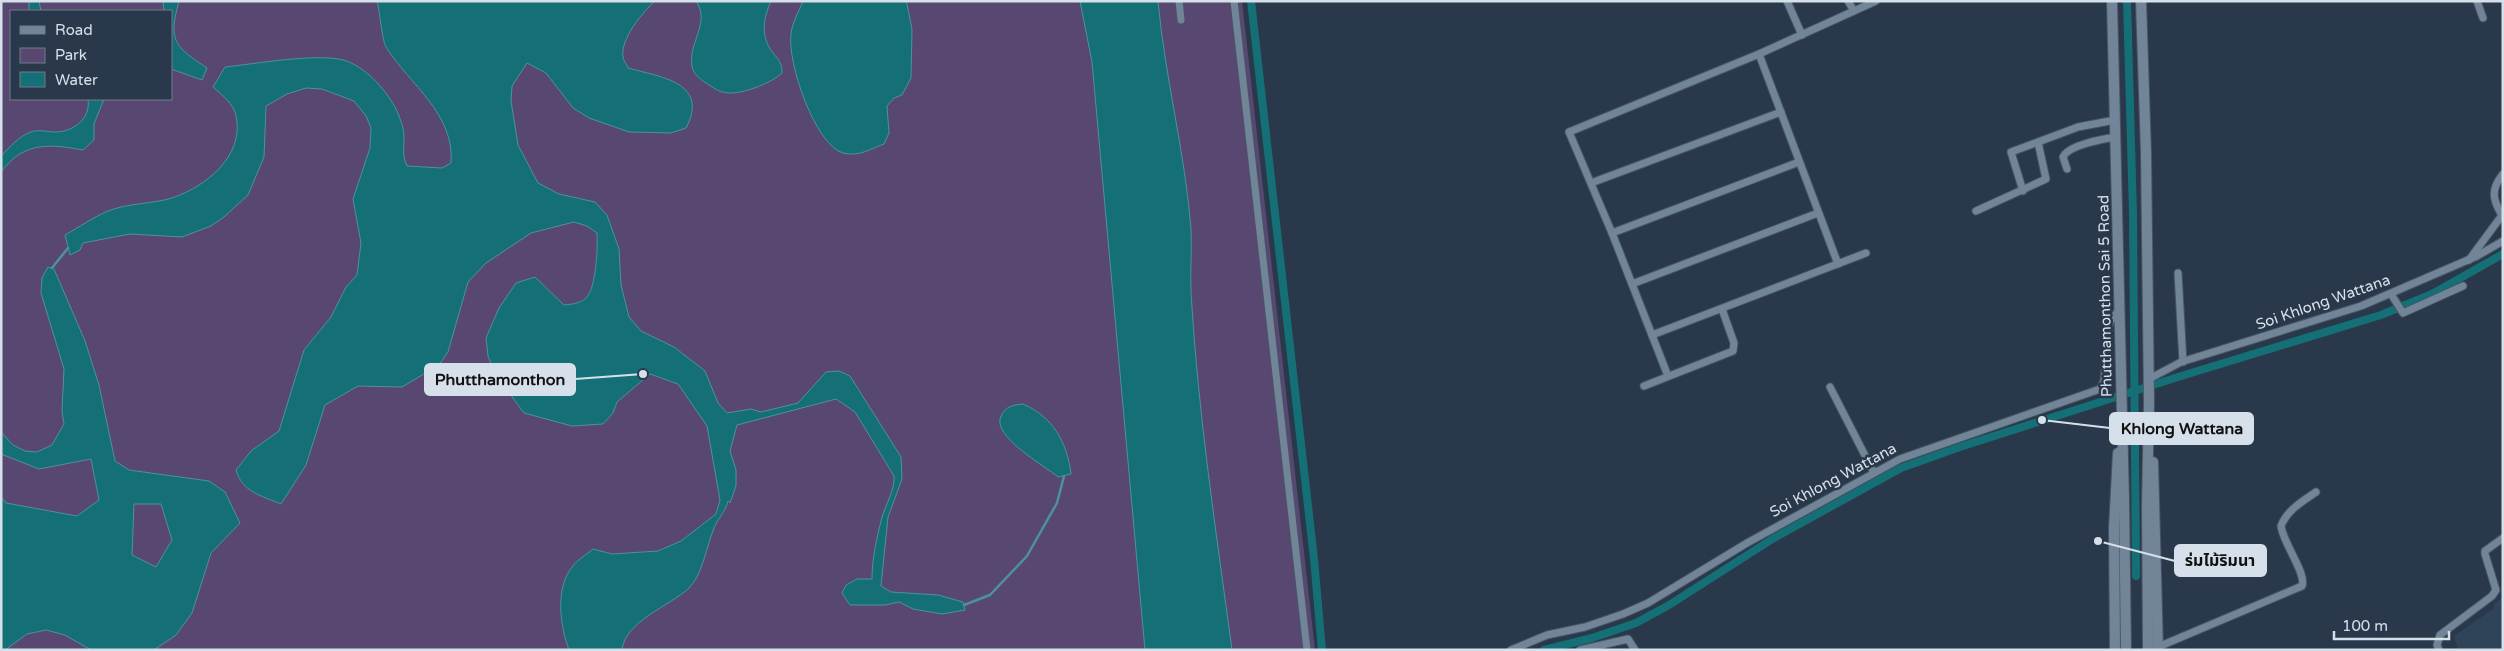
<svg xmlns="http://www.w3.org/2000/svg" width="2504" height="651" viewBox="0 0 2504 651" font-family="'Varela Round','Noto Sans Thai',sans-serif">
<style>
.built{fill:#2f4359}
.green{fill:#584871;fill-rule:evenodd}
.water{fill:#147076;stroke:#4e9299;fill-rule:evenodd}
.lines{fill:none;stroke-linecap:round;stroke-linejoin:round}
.stream{stroke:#4e9299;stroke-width:2.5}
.canal{stroke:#147076;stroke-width:8}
.street-casing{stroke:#485564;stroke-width:9}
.secondary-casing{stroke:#485564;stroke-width:12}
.street{stroke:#728498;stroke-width:7}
.secondary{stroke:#728498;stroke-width:10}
.labels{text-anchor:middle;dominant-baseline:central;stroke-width:5;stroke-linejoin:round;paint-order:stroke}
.street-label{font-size:15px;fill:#d6e0eb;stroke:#29384a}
.leader{fill:none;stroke:#d6e0eb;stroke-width:2}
.callout-dot{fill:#d6e0eb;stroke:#29384a;stroke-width:2}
.callout{fill:#d6e0eb;stroke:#d6e0eb;stroke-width:2}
.callout-label{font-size:16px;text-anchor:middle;font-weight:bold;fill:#111}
</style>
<rect width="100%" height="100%" fill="#29384a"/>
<!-- built -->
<polygon class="built" points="2503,597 2503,650 2458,650 2454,636 2494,608 2494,604"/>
<!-- green -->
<path class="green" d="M1,1H1242L1315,650H1ZM11,11H171V99H11Z"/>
<!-- water -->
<g class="water">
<polygon points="29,1 39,1 41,11 29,11"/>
<path d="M163,1H179C168,41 174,46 207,68L202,80L171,69V11H164Z"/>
<path d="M377,1H655C643,12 620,39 623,57C623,60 627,65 628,68C660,77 710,82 686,128L671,133L629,132L589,118L573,108L546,73L527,63L512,86L511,101L518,145L538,183L559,194L595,202L607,215L619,249L621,285L629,317L641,331L674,347L705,371L718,403L727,413L751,409L761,412L798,403L826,372L839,371L850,376L901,457L902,479L888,517L881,586L891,592L938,595L963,602L965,610L942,614L913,609L899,602L885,605H850L842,593L846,585L857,579H872C872,558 877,537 882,517C886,504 895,490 894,476L855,412L836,399L737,425L730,451L736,470V486L730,503L728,501C726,511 718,518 714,528C707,545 702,576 689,588C670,606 625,621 622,650H569C560,626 555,588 572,567C577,560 586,555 593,549L612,554L658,551L681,541L716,514L720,500L707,426L678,384L650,374L617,402L613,413L603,424L572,426L524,413L495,374L488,356L486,338L499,308L516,283L535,277L564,305C572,304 579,304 586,298C596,289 598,247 597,233L587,226L574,222L531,233L486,263L468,282L448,352L439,365L402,387L358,386L325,405L306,465L281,504C262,496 242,492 236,470L251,451L279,431L304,350L331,317L346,287L357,275L361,243L353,199L370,148L371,128L366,116L354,101L322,89L306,88L287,94L266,106L264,157L248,195L224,217L211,226L182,237L130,234L83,243L80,250L70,255L65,235C79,227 94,217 108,211C128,203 152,204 172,198C205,187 245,156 236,116C234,104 222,95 213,87L225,67C254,64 316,53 343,60C365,66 384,88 395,107C399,115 404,128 404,136C404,148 402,155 407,166L442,168L451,163C455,114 410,85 386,47C382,40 380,12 377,1Z"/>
<path d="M696,1H771C765,15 761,30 768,45C773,56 783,60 782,73C772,83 737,97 723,92C717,91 711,86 706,83C700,79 693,74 692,66C688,42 711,23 696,1Z"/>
<path d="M803,1H905L907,4L912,29L911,78L902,95L894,98L887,106L889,133L884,144C870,149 859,157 843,153C815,145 787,62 791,34C792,23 799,11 803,1Z"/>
<path d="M1080,1H1158C1165,78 1185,152 1191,229C1192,250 1190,272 1191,293C1198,413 1216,531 1232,650H1145L1092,62Z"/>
<path d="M88,99H104L94,124V140L83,150C50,144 24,141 1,172V156C10,147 19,136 31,132C38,129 47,132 55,132C74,132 91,118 88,99Z"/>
<path d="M48,267L54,269L85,341L99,385L115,461L129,470L209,481L225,492L240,523L211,553L192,613L176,635L154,650H91L65,635L46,630L27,634L5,650H1V497L6,503L77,516L99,500L91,459L39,469L1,454V432L13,445L25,451L37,452L52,445L64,424L62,411L64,369L41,293L42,278ZM134,504H161L172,540L156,567L132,555Z"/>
<path d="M1023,404C1053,417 1067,442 1071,474L1058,477C1045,466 991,436 1001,416C1006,406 1013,405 1023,404Z"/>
</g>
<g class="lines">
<!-- stream -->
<g class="stream">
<polyline points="52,268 68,248"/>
<polyline points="964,605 990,595 1027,556 1057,503 1064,476"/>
</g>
<!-- canal -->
<g class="canal">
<polyline points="1251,1 1314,559 1322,650"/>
<polyline points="2127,1 2133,214 2136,576"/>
<polyline points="1544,650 1592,638 1636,623 1669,605 1774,538 1901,468 1960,447 2178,377 2381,315 2432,294 2503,254"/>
</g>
<defs>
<g id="street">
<polyline points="1179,1 1181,20"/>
<polyline points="1234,1 1307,650"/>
<polyline points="1787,1 1802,35"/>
<polyline points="1848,1 1854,11"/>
<polyline points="2477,1 2483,18"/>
<polyline points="1759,54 1838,264"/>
<path d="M2067,169L2063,157C2069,145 2103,139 2116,137"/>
<polyline points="1591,183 1781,112"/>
<polyline points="2023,191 2011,152 2038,142"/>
<polyline points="1976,211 2046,179 2038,142 2078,127 2115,120"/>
<path d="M2502,215C2492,199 2491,189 2503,174"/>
<polyline points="1612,233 1799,162"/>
<polyline points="2469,260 2503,214"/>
<polyline points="2178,273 2183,362"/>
<polyline points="1632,284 1818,213"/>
<polyline points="2391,294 2403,313 2463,286"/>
<polyline points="1652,335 1866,253"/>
<polyline points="1668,376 1612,233 1569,132 1759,54 1876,1"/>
<polyline points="2149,379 2181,362 2361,306 2477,256 2503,241"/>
<polyline points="1644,386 1733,351 1734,343 1722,309"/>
<polyline points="1830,387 1874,473"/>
<path d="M2158,647L2302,586C2307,574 2283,543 2281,526C2287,510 2303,501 2316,492"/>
<polyline points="1511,650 1547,635 1585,627 1623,614 1648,603 1747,543 1900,459 2100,389 2104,381 2109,323 2119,310"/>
<polyline points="1580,650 1628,639 1635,650"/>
<polyline points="2439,650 2437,645 2440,635 2492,596 2496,590 2485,554 2485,551 2503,538"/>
</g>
<g id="secondary">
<polyline points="2112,1 2124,499 2126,650"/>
<polyline points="2141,1 2146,153 2149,402 2147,505 2148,650"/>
<polyline points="2153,462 2158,650"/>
<polyline points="2115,650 2114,528 2118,453"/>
</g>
</defs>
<!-- street casing -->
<use href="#street" class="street-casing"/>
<!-- secondary casing -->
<use href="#secondary" class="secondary-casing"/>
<!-- street -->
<use href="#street" class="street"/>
<!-- secondary -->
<use href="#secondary" class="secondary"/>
</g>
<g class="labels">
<!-- street labels -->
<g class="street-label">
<text transform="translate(2105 296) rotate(-91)">Phutthamonthon Sai 5 Road</text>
<text transform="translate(2323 302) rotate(-19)">Soi Khlong Wattana</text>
<text transform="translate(1833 480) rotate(-28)">Soi Khlong Wattana</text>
</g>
</g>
<!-- callouts -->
<path class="leader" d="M643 374L575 379M2042 420L2110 428M2098 541L2175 561"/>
<g class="callout-dot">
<circle cx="643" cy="374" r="5"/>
<circle cx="2042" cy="420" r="5"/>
<circle cx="2098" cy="541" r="5"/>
</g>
<g class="callout">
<rect x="425" y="364" width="150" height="31" rx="5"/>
<rect x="2110" y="413" width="143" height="31" rx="5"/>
<rect x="2175" y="545" width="91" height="31" rx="5"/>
</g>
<g class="callout-label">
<text x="500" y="385">Phutthamonthon</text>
<text x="2182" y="434">Khlong Wattana</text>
<text x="2220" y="566">ร่มไม้ริมนา</text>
</g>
<!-- border -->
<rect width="2504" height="651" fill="none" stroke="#d6e0eb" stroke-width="5"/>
<!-- legend -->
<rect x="10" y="10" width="162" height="90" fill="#29384a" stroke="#6e7b8a"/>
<rect x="20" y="26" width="25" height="8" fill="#728498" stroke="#6e7b8a"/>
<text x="55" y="35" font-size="15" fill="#d6e0eb">Road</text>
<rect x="20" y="48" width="25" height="15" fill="#584871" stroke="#6e7b8a"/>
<text x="55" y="60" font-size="15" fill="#d6e0eb">Park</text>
<rect x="20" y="72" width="25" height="15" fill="#147076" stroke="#6e7b8a"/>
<text x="55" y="85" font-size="15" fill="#d6e0eb">Water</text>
<!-- scale -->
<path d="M2334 631v8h115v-8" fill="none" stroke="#d6e0eb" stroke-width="2.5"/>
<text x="2342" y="631" font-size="15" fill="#d6e0eb" stroke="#29384a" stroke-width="4" paint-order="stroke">100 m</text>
</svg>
